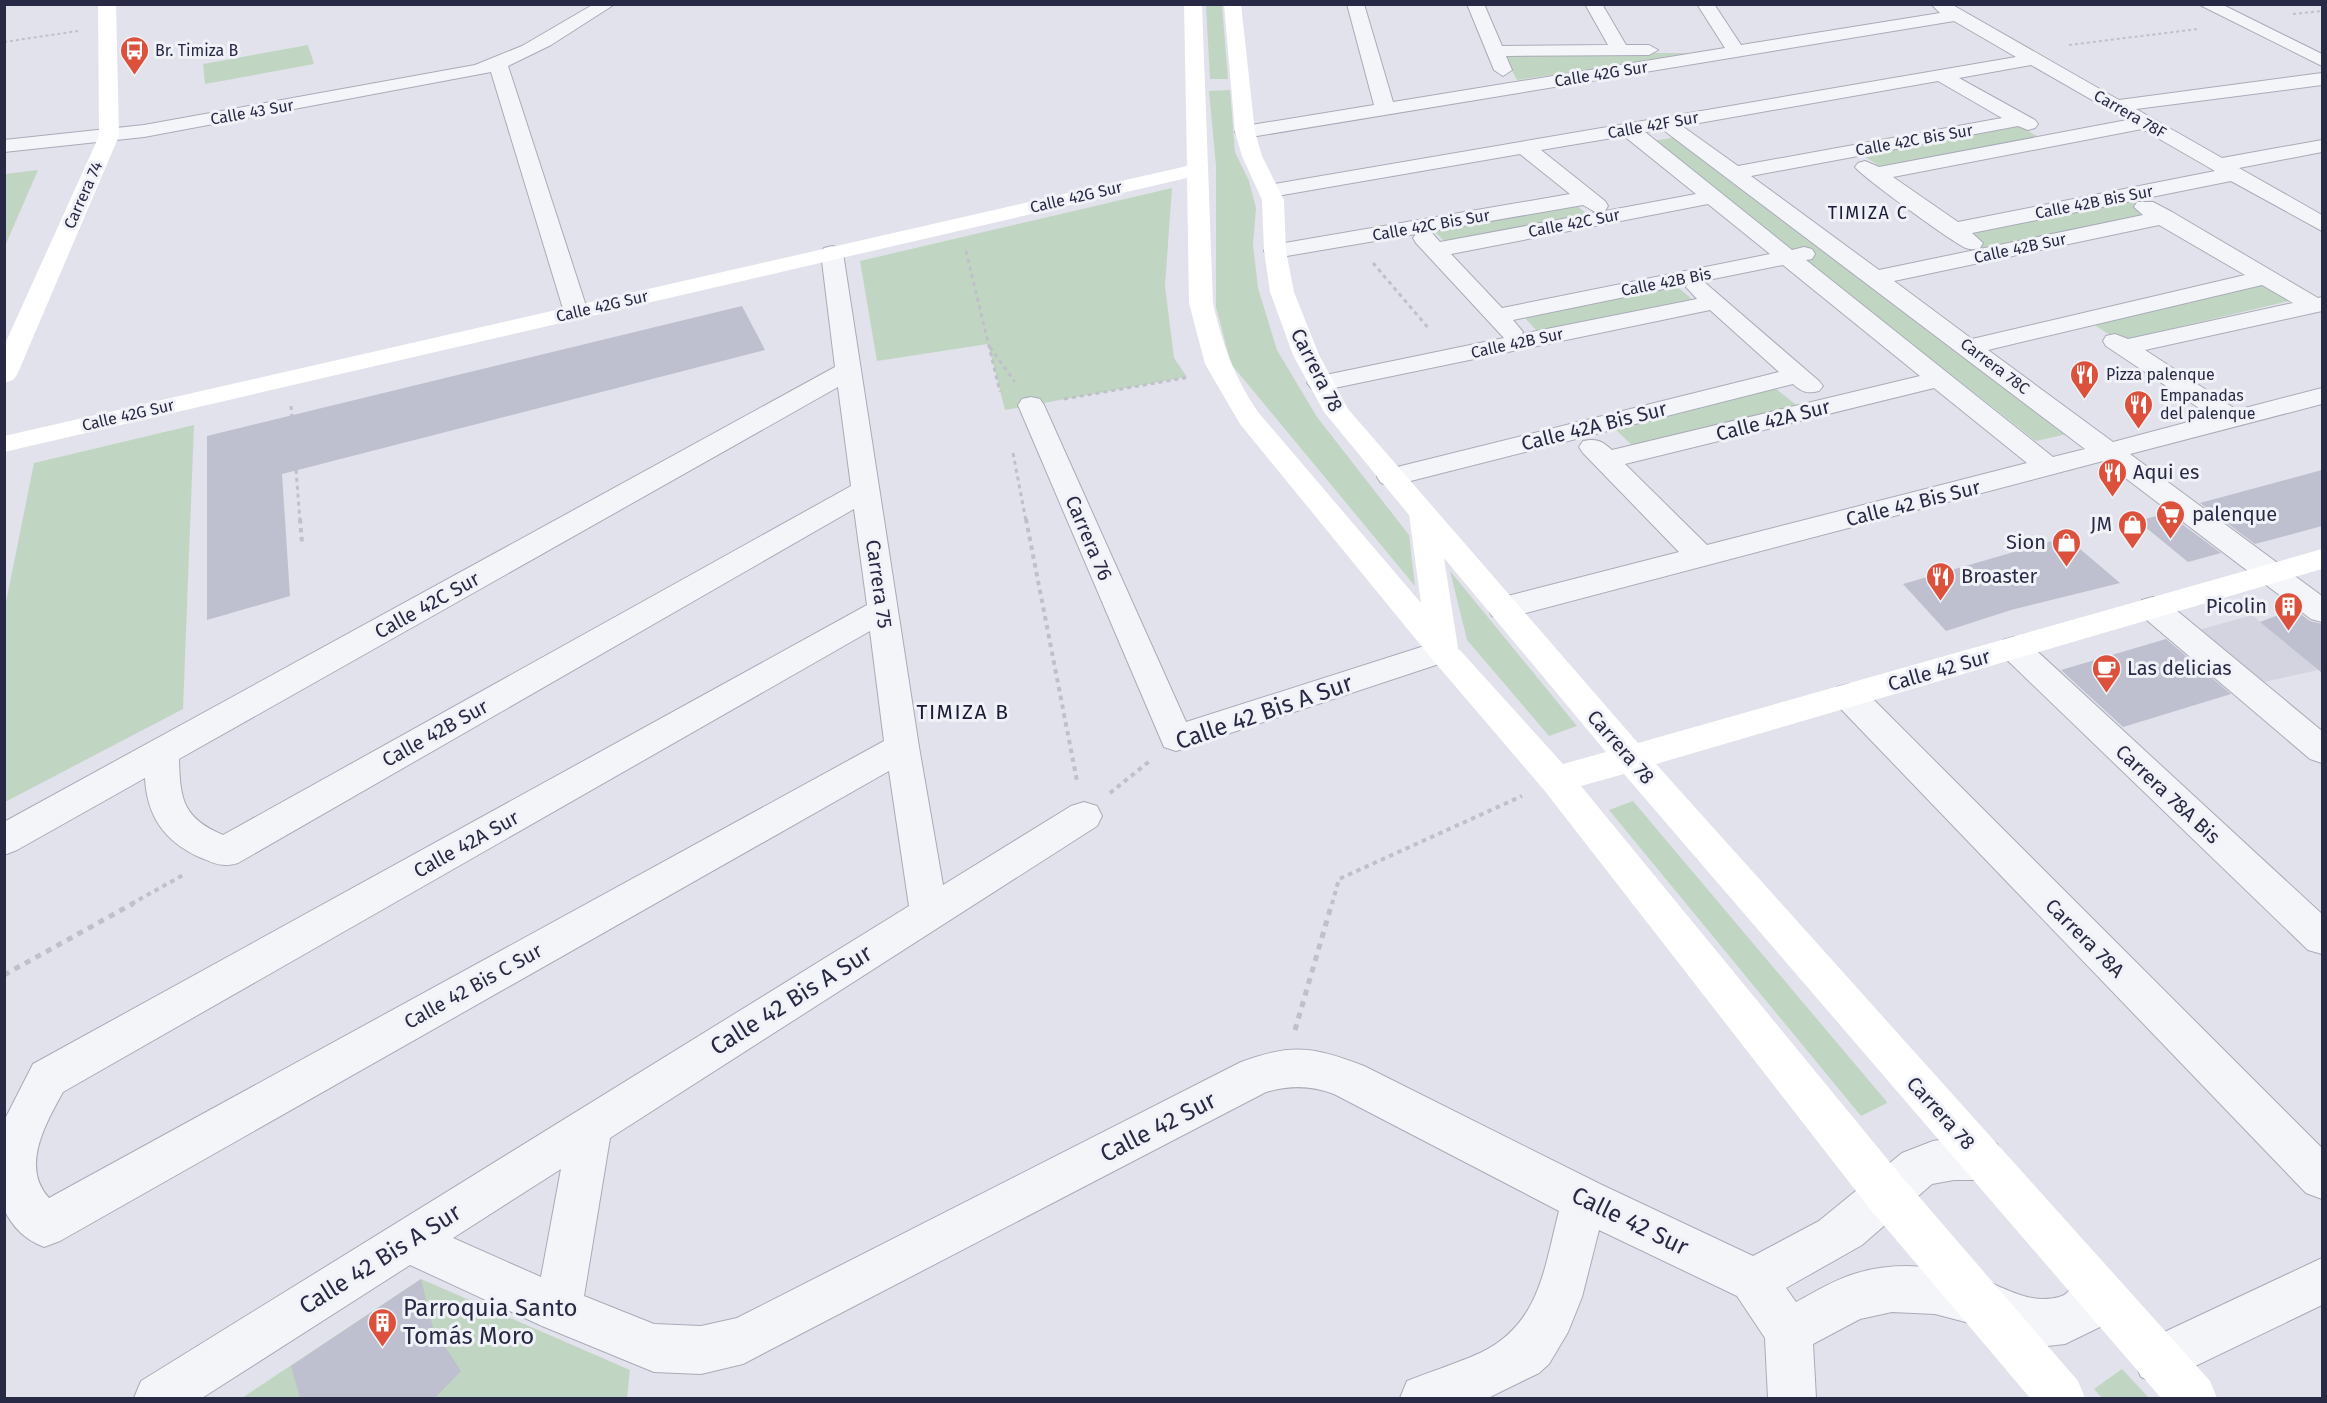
<svg xmlns="http://www.w3.org/2000/svg" width="2327" height="1403" viewBox="0 0 2327 1403" font-family="'Fira Sans',sans-serif">
<style>
.built{fill:#d3d4e0}
.green{fill:#c1d6c2}
.building{fill:#bebfcf}
.lines{fill:none;stroke-linecap:round;stroke-linejoin:round}
.street-casing{stroke:#aaabb9;stroke-width:2}
.path-far3{stroke:#bfc0ca;stroke-width:2;stroke-dasharray:3 3;stroke-linecap:butt}
.path-far2{stroke:#bfc0ca;stroke-width:3;stroke-dasharray:4 4;stroke-linecap:butt}
.path-far1{stroke:#bfc0ca;stroke-width:4;stroke-dasharray:4.5 4.5;stroke-linecap:butt}
.path{stroke:#bfc0ca;stroke-width:5;stroke-dasharray:6 6;stroke-linecap:butt}
.street{fill:#f4f5f9;fill-rule:evenodd}
.secondary{fill:#fff;fill-rule:evenodd}
.labels{text-anchor:middle;dominant-baseline:central;stroke-width:6;stroke-linejoin:round;paint-order:stroke}
.far-poi-label{font-size:16px;fill:#282a45;stroke:#f1f2f8;text-anchor:start}
.far-street-label{font-size:16px;fill:#282a45;stroke:#f1f2f8}
.far-neighbourhood-label{font-size:18px;letter-spacing:1.5px;fill:#1a1b36;stroke:#f1f2f8}
.street-label{font-size:20px;fill:#282a45;stroke:#f1f2f8}
.poi-label{font-size:20px;fill:#282a45;stroke:#f1f2f8;text-anchor:start}
.neighbourhood-label{font-size:21px;letter-spacing:1.5px;fill:#1a1b36;stroke:#f1f2f8}
.near-street-label{font-size:24px;fill:#282a45;stroke:#f1f2f8}
.near-poi-label{font-size:24px;fill:#282a45;stroke:#f1f2f8;text-anchor:start}
</style>
<rect width="100%" height="100%" fill="#e1e2eb"/>
<!-- built -->
<polygon class="built" points="2252,615 2318,670 2255,684 2195,631"/>
<!-- green -->
<g class="green">
<polygon points="1206,5 1222,5 1228,79 1210,79"/>
<polygon points="308,45 314,64 205,84 203,64"/>
<polygon points="1503,53 1701,53 1517,80"/>
<polygon points="1230,90 1235,152 1249,181 1256,208 1253,245 1258,288 1277,350 1317,417 1409,535 1415,586 1231,364 1216,307 1216,166 1209,91"/>
<polygon points="2020,126 2040,138 1881,167 1862,155"/>
<polygon points="1677,137 2067,434 2036,441 1652,141"/>
<polygon points="38,170 5,246 5,174"/>
<polygon points="1172,188 1165,286 1174,358 1187,377 1005,410 988,344 877,361 860,261"/>
<polygon points="2131,201 2155,215 1985,250 1963,235"/>
<polygon points="1573,202 1589,216 1446,243 1432,229"/>
<polygon points="2270,283 2298,299 2119,341 2093,324"/>
<polygon points="1674,284 1693,300 1539,333 1522,315"/>
<polygon points="1775,388 1799,407 1636,449 1614,428"/>
<polygon points="194,425 183,709 5,802 5,607 34,463"/>
<polygon points="1450,571 1577,726 1549,736 1467,640"/>
<polygon points="1633,801 1887,1102 1887,1103 1861,1116 1609,810"/>
<polygon points="421,1279 630,1370 627,1398 242,1398"/>
<polygon points="2122,1369 2149,1398 2102,1398 2094,1389"/>
</g>
<!-- building -->
<g class="building">
<polygon points="742,306 765,350 282,474 290,596 207,620 207,436"/>
<polygon points="2322,470 2322,526 2255,544 2200,503"/>
<polygon points="2167,513 2221,553 2188,562 2138,521"/>
<polygon points="2066,537 2120,583 2011,610 1946,631 1903,584"/>
<polygon points="2294,609 2310,621 2322,624 2322,673 2260,622"/>
<polygon points="2166,639 2231,694 2123,727 2061,670"/>
<polygon points="421,1279 433,1328 461,1371 435,1398 300,1398 291,1366"/>
</g>
<g class="lines">
<defs>
<g id="street">
<polygon points="594,4 615,4 551,45 508,66 588,312 585,317 576,319 567,317 564,312 491,72 144,137 4,152 4,140 144,125 475,65 522,46"/>
<path d="M1347,4H1364L1393,102L1725,48L1697,4H1714L1741,45L1940,13L1931,4H1951L2119,100L2322,73V85L2136,109L2222,158L2322,140V152L2239,168L2322,215V231L2231,181L1972,233L1983,243L1980,248C1975,249 1971,250 1966,248C1955,244 1861,176 1855,167L1858,163L1865,161L1879,167L2127,120L2031,65L1959,78L2035,120L2038,124L2035,128L2028,130L2018,126L1751,176L1879,270L2143,215L2134,207L2137,202H2153L2172,212L2318,298L2322,297V311L2145,350L2237,410L2322,388V404L2130,454L2322,596V622L2311,619L2103,461L1503,619L1492,616L1488,608L1492,600L1679,552L1583,453L1579,447L1583,441C1597,438 1602,441 1612,450L1920,376L1783,265L1703,281L1819,381L1823,386L1819,391C1807,394 1802,392 1793,384L1391,486L1381,483L1377,477L1381,471L1779,372L1710,310L1320,391L1311,388L1307,383L1311,378L1504,338L1416,243L1413,238L1416,234L1275,258L1267,256L1264,251L1267,246L1570,194L1520,154L1271,197L1263,196L1260,191L1263,186L2016,57L1954,21L1245,138L1238,136L1235,132L1238,128L1245,126L1374,105ZM1938,81L2002,118L1738,166L1682,126ZM1662,129L2085,449L2053,457L1806,260L1812,259L1815,254L1812,249L1804,247L1792,250L1645,132ZM2142,129L2215,171L1958,222L1893,177ZM1624,136L1696,194L1440,242L1432,233L1427,232L1583,205L1597,213L1605,211L1608,206L1605,201L1541,150ZM1708,204L1770,254L1502,308L1451,254ZM2159,225L2245,275L1972,339L1894,281ZM1688,284L1686,287L1697,299L1522,334L1523,332L1513,320ZM2262,285L2293,303L2128,339L2115,334L2106,336L2103,341L2106,346L2211,416L2113,442L1988,350ZM1934,388L2027,463L1707,545L1625,464Z"/>
<polygon points="1467,4 1484,4 1502,46 1608,45 1585,4 1602,4 1626,45 1649,45 1658,50 1649,55 1506,56 1512,70 1503,76 1494,70"/>
<polygon points="2198,4 2221,4 2322,54 2322,66"/>
<path d="M832,246L840,248L843,253L919,747L943,885L1071,806L1084,802L1097,806L1102,816L1097,826L610,1138L584,1296L654,1324L701,1326L737,1318L1241,1062C1292,1043 1314,1047 1364,1066L1600,1184L1753,1256L1819,1221L1902,1153L1933,1141L1954,1138H1982L1997,1144L2004,1159L1997,1174L1982,1180H1954L1932,1184L1862,1245L1786,1288L1796,1302C1815,1292 1834,1280 1854,1274C1894,1261 1940,1265 1980,1279C2007,1288 2029,1305 2059,1297C2072,1294 2071,1282 2079,1274C2083,1271 2091,1269 2096,1267L2112,1274L2119,1290L2102,1326L2065,1344L2038,1347L2009,1341L1973,1324L1935,1314L1892,1312L1860,1319L1813,1344L1816,1398H1768L1765,1338L1737,1296L1599,1230L1582,1297L1568,1332L1549,1364L1539,1373L1488,1398H1400L1407,1381C1431,1371 1456,1364 1480,1353C1540,1324 1544,1269 1559,1211L1334,1094C1311,1085 1290,1085 1266,1092L743,1364L701,1374L654,1372L542,1326L410,1265L202,1398H134L141,1381L909,906L889,771L60,1241L44,1247C26,1240 12,1227 4,1209V1121L33,1064L867,605L854,509L238,863C222,868 214,863 199,857C164,841 147,816 145,778L17,850L4,855V822L835,367L821,253L824,248ZM838,387L851,486L223,835C183,818 180,800 179,759ZM870,631L884,741L49,1198C20,1167 46,1123 63,1092ZM561,1169L541,1277L453,1238Z"/>
<polygon points="1031,397 1040,399 1044,405 1186,722 1443,640 1454,643 1459,651 1454,659 1176,751 1164,747 1018,405 1022,399"/>
<polygon points="2153,597 2164,600 2322,731 2322,763 2310,759 2142,616 2138,608 2142,600"/>
<polygon points="2014,637 2025,640 2322,914 2322,954 2308,950 2003,656 1998,648 2003,640"/>
<polygon points="1849,684 1861,687 2322,1148 2322,1199 2306,1193 1837,705 1833,696 1837,687"/>
<polygon points="2322,1258 2322,1305 2158,1384 2141,1377 2134,1360 2141,1343"/>
</g>
</defs>
<!-- street casing -->
<use href="#street" class="street-casing"/>
<!-- path-far3 -->
<g class="path-far3">
<polyline points="2293,14 2322,11"/>
<polyline points="4,42 78,31"/>
<polyline points="2069,45 2198,29"/>
</g>
<!-- path-far2 -->
<g class="path-far2">
<polyline points="966,251 1000,392"/>
<polyline points="1373,263 1430,330"/>
<polyline points="990,347 1015,382"/>
<polyline points="1064,399 1190,377"/>
<polyline points="291,406 300,521"/>
<polyline points="1013,453 1026,521"/>
</g>
<!-- path-far1 -->
<g class="path-far1">
<polyline points="300,519 302,543"/>
<polyline points="1026,519 1077,781"/>
<polyline points="1110,793 1151,760"/>
<polyline points="131,904 185,874"/>
<polyline points="1332,904 1339,879 1522,796"/>
</g>
<!-- path -->
<g class="path">
<polyline points="4,975 134,903"/>
<polyline points="1295,1030 1332,903"/>
</g>
<!-- street -->
<use href="#street" class="street"/>
<!-- secondary -->
<g class="secondary">
<polygon points="98,4 116,4 119,136 17,375 13,380 4,383 4,346 99,136"/>
<path d="M1184,4H1202L1213,303C1222,344 1235,378 1258,412L1421,603L1409,515L1324,412L1293,355L1270,292L1264,251L1262,200L1242,156L1235,132L1224,4H1241L1255,132L1262,156L1284,200L1286,251L1294,292L1319,355L1348,409L1638,743L2322,549V569L1656,764L2210,1381L2217,1398H2161L1624,774L1581,786L1902,1177L2078,1381L2085,1398H2030L1870,1209L1544,790L1432,659L1240,424L1205,364L1189,303L1187,178L4,452V436L1187,166ZM1444,558L1606,752L1563,764L1458,648Z"/>
</g>
</g>
<!-- icons -->
<defs>
<symbol id="bus-pin" viewBox="-11 -11 22 30"><path d="M0 17L-7.5 6A9.5 9.5 0 1 1 7.5 6Z" fill="#db513b" stroke="#f1f2f8"/><path d="M-5-6H5V4H4V6H2V4H-2V6H-4V4H-5ZM-3.5-4V0h7V-4ZM-3.5 1.2v1.5H-2V1.2ZM2 1.2v1.5H3.5V1.2Z" fill="#fff"/></symbol>
<symbol id="restaurant-pin" viewBox="-11 -11 22 30"><path d="M0 17L-7.5 6A9.5 9.5 0 1 1 7.5 6Z" fill="#db513b" stroke="#f1f2f8"/><path d="M-5-6h1v4h1v-4h1v4h1v-4h1v5L-1.5 .5V6h-2V.5L-5-1ZM5-6V6H3V1.5H1.5Q1.5-4 5-6Z" fill="#fff"/></symbol>
<symbol id="supermarket-pin" viewBox="-11 -11 22 30"><path d="M0 17L-7.5 6A9.5 9.5 0 1 1 7.5 6Z" fill="#db513b" stroke="#f1f2f8"/><path d="M-6-5.5h2.5l.6 2H6L4.5 2H-2.5L-4.4-4H-6ZM-1.5 3.2a1.3 1.3 0 1 0 .1 0ZM3 3.2a1.3 1.3 0 1 0 .1 0Z" fill="#fff"/></symbol>
<symbol id="shop-pin" viewBox="-11 -11 22 30"><path d="M0 17L-7.5 6A9.5 9.5 0 1 1 7.5 6Z" fill="#db513b" stroke="#f1f2f8"/><path d="M-5-2.5h2.3a2.7 3.5 0 0 1 5.4 0H5L5.5 6h-11ZM-1.5-2.5h3a1.5 2.3 0 0 0-3 0Z" fill="#fff"/></symbol>
<symbol id="building-pin" viewBox="-11 -11 22 30"><path d="M0 17L-7.5 6A9.5 9.5 0 1 1 7.5 6Z" fill="#db513b" stroke="#f1f2f8"/><path d="M-4-6H4V6H1V3H-1V6H-4ZM-2.5-4.3h1.7v1.8h-1.7ZM.8-4.3h1.7v1.8H.8ZM-2.5-1h1.7V.8h-1.7ZM.8-1h1.7V.8H.8Z" fill="#fff"/></symbol>
<symbol id="cafe-pin" viewBox="-11 -11 22 30"><path d="M0 17L-7.5 6A9.5 9.5 0 1 1 7.5 6Z" fill="#db513b" stroke="#f1f2f8"/><path d="M-5.5-4.5H6V0H3Q3 3.5 0 3.5H-2.5Q-5.5 3.5-5.5 0ZM3-3.2v2h1.7v-2ZM-6 4.5H4V6H-6Z" fill="#fff"/></symbol>
</defs>
<g fill-rule="evenodd">
<use href="#bus-pin" x="118" y="34" width="33" height="45"/>
<use href="#restaurant-pin" x="2068" y="358" width="33" height="45"/>
<use href="#restaurant-pin" x="2122" y="388" width="33" height="45"/>
<use href="#restaurant-pin" x="2096" y="456" width="33" height="45"/>
<use href="#supermarket-pin" x="2154" y="498" width="33" height="45"/>
<use href="#shop-pin" x="2116" y="508" width="33" height="45"/>
<use href="#shop-pin" x="2050" y="526" width="33" height="45"/>
<use href="#restaurant-pin" x="1924" y="560" width="33" height="45"/>
<use href="#building-pin" x="2272" y="590" width="33" height="45"/>
<use href="#cafe-pin" x="2090" y="652" width="33" height="45"/>
<use href="#building-pin" x="366" y="1306" width="33" height="45"/>
</g>
<g class="labels">
<!-- far-poi labels -->
<g class="far-poi-label">
<text x="155" y="50">Br. Timiza B</text>
<text x="2106" y="374">Pizza palenque</text>
<text x="2160" y="395">Empanadas<tspan x="2160" dy="18">del palenque</tspan></text>
</g>
<!-- far-street labels -->
<g class="far-street-label">
<text transform="translate(1601 74) rotate(-9)">Calle 42G Sur</text>
<text transform="translate(252 112) rotate(-10)">Calle 43 Sur</text>
<text transform="translate(2130 114) rotate(30)">Carrera 78F</text>
<text transform="translate(1653 125) rotate(-10)">Calle 42F Sur</text>
<text transform="translate(1914 140) rotate(-10)">Calle 42C Bis Sur</text>
<text transform="translate(83 195) rotate(-66)">Carrera 74</text>
<text transform="translate(1076 197) rotate(-13)">Calle 42G Sur</text>
<text transform="translate(2094 202) rotate(-11)">Calle 42B Bis Sur</text>
<text transform="translate(1574 223) rotate(-11)">Calle 42C Sur</text>
<text transform="translate(1431 225) rotate(-10)">Calle 42C Bis Sur</text>
<text transform="translate(2020 248) rotate(-12)">Calle 42B Sur</text>
<text transform="translate(1666 282) rotate(-11)">Calle 42B Bis</text>
<text transform="translate(602 306) rotate(-13)">Calle 42G Sur</text>
<text transform="translate(1517 343) rotate(-12)">Calle 42B Sur</text>
<text transform="translate(1995 366) rotate(37)">Carrera 78C</text>
<text transform="translate(128 415) rotate(-13)">Calle 42G Sur</text>
</g>
<!-- far-neighbourhood labels -->
<g class="far-neighbourhood-label">
<text x="1868" y="213">TIMIZA C</text>
</g>
<!-- street labels -->
<g class="street-label">
<text transform="translate(1317 370) rotate(63)">Carrera 78</text>
<text transform="translate(1773 420) rotate(-14)">Calle 42A Sur</text>
<text transform="translate(1594 426) rotate(-14)">Calle 42A Bis Sur</text>
<text transform="translate(1913 503) rotate(-14)">Calle 42 Bis Sur</text>
<text transform="translate(1089 538) rotate(67)">Carrera 76</text>
<text transform="translate(879 584) rotate(82)">Carrera 75</text>
<text transform="translate(427 605) rotate(-29)">Calle 42C Sur</text>
<text transform="translate(1939 670) rotate(-16)">Calle 42 Sur</text>
<text transform="translate(435 733) rotate(-29)">Calle 42B Sur</text>
<text transform="translate(1621 747) rotate(49)">Carrera 78</text>
<text transform="translate(2168 794) rotate(43)">Carrera 78A Bis</text>
<text transform="translate(466 844) rotate(-29)">Calle 42A Sur</text>
<text transform="translate(2085 938) rotate(45)">Carrera 78A</text>
<text transform="translate(473 986) rotate(-29)">Calle 42 Bis C Sur</text>
<text transform="translate(1941 1113) rotate(48)">Carrera 78</text>
</g>
<!-- poi labels -->
<g class="poi-label">
<text x="2133" y="472">Aqui es</text>
<text x="2192" y="514">palenque</text>
<text x="2112" y="524" text-anchor="end">JM</text>
<text x="2046" y="542" text-anchor="end">Sion</text>
<text x="1961" y="576">Broaster</text>
<text x="2267" y="606" text-anchor="end">Picolin</text>
<text x="2127" y="668">Las delicias</text>
</g>
<!-- neighbourhood labels -->
<g class="neighbourhood-label">
<text x="963" y="712">TIMIZA B</text>
</g>
<!-- near-street labels -->
<g class="near-street-label">
<text transform="translate(1264 712) rotate(-19)">Calle 42 Bis A Sur</text>
<text transform="translate(791 1000) rotate(-32)">Calle 42 Bis A Sur</text>
<text transform="translate(1158 1127) rotate(-27)">Calle 42 Sur</text>
<text transform="translate(1630 1221) rotate(26)">Calle 42 Sur</text>
<text transform="translate(380 1259) rotate(-32)">Calle 42 Bis A Sur</text>
</g>
<!-- near-poi labels -->
<g class="near-poi-label">
<text x="403" y="1308">Parroquia Santo<tspan x="403" dy="28">Tomás Moro</tspan></text>
</g>
</g>
<!-- border -->
<rect width="2327" height="1403" fill="none" stroke="#282a45" stroke-width="12"/>
</svg>
